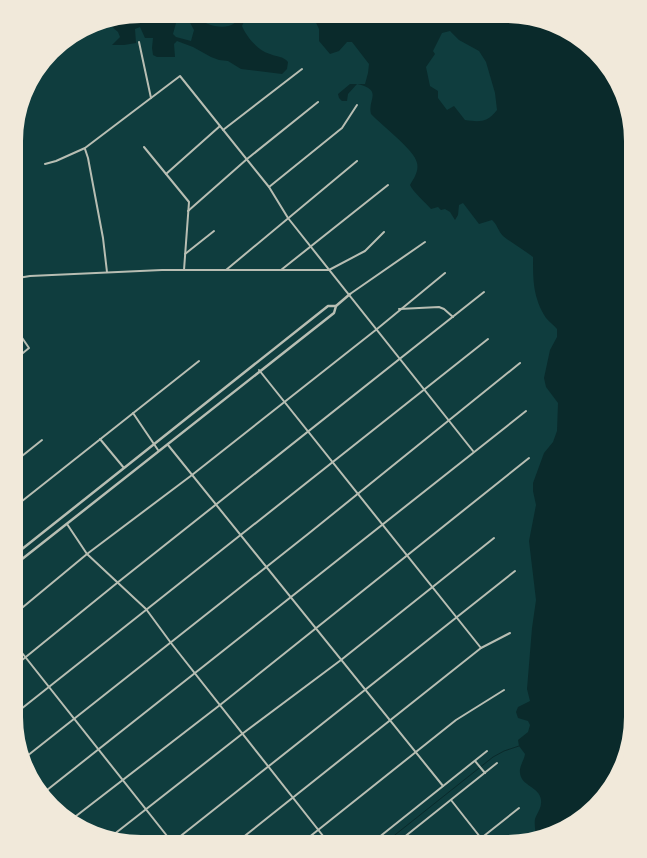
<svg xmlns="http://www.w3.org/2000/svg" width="647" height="858" viewBox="0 0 647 858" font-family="'DejaVu Sans',sans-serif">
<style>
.water{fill:#0a2a2b;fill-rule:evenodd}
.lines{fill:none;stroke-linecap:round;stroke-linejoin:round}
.stream{stroke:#0a2a2b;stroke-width:1}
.minor{stroke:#b8beb3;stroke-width:2}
.tertiary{stroke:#b8beb3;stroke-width:2.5}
.rim{fill:none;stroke:#f1e9da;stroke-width:6}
</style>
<rect width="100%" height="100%" fill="#0f3d3e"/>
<!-- water -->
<g class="water">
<path d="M141,11H196V16C206,28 239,34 239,12H280L278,15L270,14L262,16L248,13L242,26C246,36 258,51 270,54C277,57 283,56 288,62L287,69L282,74L241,69L228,61L219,60L211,57L193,47L177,41L174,44L175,57H157L153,55L152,48L153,38H145L140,27L135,29L136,43L124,45H112L120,37L118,32L110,25C99,25 89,35 78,30L99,18ZM182,17L188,19L194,30L191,41L176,37L173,34L176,23Z"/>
<path d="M311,12H523L578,33L622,84L636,141L635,725L614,789L563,833L536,840C536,833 534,825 535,819C537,813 542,808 541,800C540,787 521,786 520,773C519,766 524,761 525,754L519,746L518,740L528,732L530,725L528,721L518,718L516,712L518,707L530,701L527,689L532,628L536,600L529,541L536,505L533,491V483L544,453L553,442L557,431L558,403L546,387L544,378L550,350L557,337V329C554,325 549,322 546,318C533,298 533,280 533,257C523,249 513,244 503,236C498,231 497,224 492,220L479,224L463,203L459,205L458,215L455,220L450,212L445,209L441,210L438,207L431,209C425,202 413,192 410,185C414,178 419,171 417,163C415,150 380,124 371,114C367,100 384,90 357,84L348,94L347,101H342L339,98L338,94L350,84H365L368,73L369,64L352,42H347L339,51L330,54L319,41V29ZM450,31L459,40L479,51L486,62L495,93L497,110C487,123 479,122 465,120L454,106L447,110L438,98V91L430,86L426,67L435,54L433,51L442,33Z"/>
</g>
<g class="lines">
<!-- stream -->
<polyline class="stream" points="381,846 493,757 504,751 519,746"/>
<!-- minor -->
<g class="minor">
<polyline points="139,42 151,98"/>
<polyline points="223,130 302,69"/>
<polyline points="144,147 189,202 184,270"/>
<polyline points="85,149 88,158 103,238 107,272"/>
<polyline points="45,164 56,161 85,148 180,76 269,187 288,218 473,451"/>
<polyline points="166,174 220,126"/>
<polyline points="269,187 342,128 357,105"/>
<polyline points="188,211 247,159 318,102"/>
<polyline points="185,254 214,231"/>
<polyline points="226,270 357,161"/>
<polyline points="281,270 388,185"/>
<polyline points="12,277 15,249 15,218"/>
<polyline points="12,279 30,276 162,270 329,270 365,251 384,232"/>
<polyline points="350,294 425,242"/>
<polyline points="399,309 439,307 444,309 453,317"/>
<polyline points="12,362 29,348 12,323"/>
<polyline points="259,370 481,648"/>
<polyline points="133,413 158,450"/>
<polyline points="12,415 15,412"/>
<polyline points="100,439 124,468"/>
<polyline points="168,445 443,786"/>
<polyline points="12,464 42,440"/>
<polyline points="12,509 199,361"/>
<polyline points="67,524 87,554 146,609 171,643 331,846"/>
<polyline points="12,547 16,553"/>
<polyline points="11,617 87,554 192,475 377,329 445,273"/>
<polyline points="11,639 175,846"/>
<polyline points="11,669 117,583 484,292"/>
<polyline points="11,717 488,339"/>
<polyline points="22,760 308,534 520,363"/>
<polyline points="475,761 485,773"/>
<polyline points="42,794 526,411"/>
<polyline points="451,800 488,847"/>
<polyline points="67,823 220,705 529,458"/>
<polyline points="108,839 242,734 341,660 494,538"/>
<polyline points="168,846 515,571"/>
<polyline points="232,846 481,648 510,633"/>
<polyline points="298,846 456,720 504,690"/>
<polyline points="368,846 487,751"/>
<polyline points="393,846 497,763"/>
<polyline points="470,847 519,808"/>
</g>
<!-- tertiary -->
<g class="tertiary">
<polyline points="12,557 328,306 336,306"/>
<polyline points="12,567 334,313 336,306 350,294"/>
</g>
</g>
<!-- crop -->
<path d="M0 0H647V858H0ZM141 20H506A121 121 0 0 1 627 141V717A121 121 0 0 1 506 838H141A121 121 0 0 1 20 717V141A121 121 0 0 1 141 20Z" fill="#f1e9da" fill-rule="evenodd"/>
<path class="rim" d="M141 20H506A121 121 0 0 1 627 141V717A121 121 0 0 1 506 838H141A121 121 0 0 1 20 717V141A121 121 0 0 1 141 20Z"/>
</svg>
